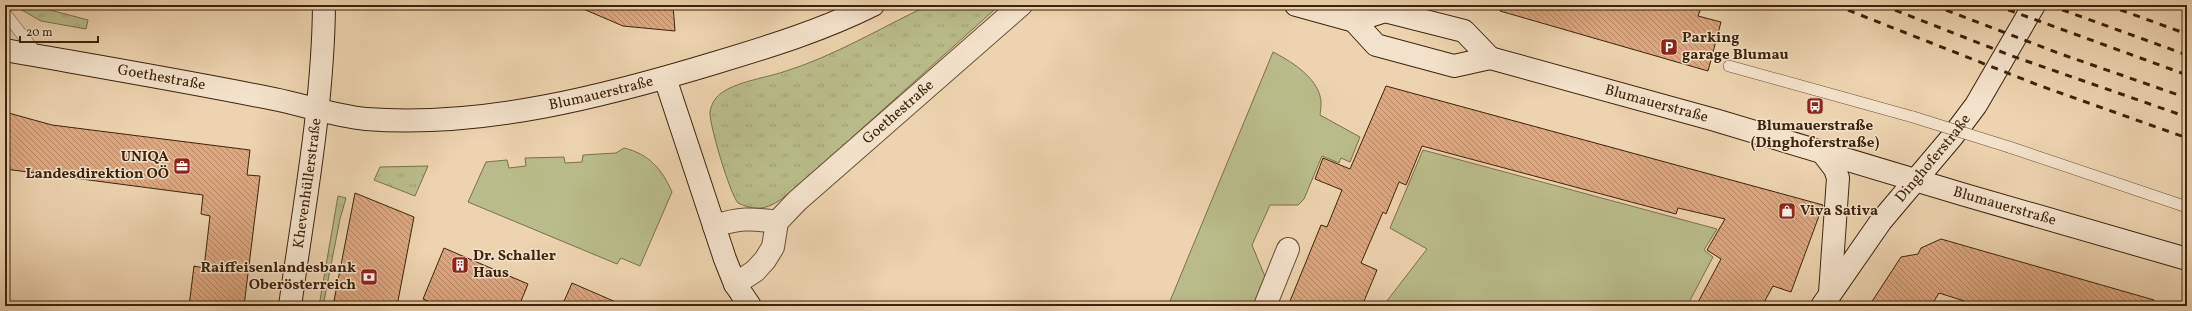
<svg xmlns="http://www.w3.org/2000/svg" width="2192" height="311" viewBox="0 0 2192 311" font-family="Vollkorn,serif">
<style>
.grass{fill:url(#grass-tufts);stroke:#7b704b}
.green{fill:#b9bc8a;stroke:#7b704b}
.building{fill:url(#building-back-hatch);stroke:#3d230c}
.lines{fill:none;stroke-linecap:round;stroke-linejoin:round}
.lane-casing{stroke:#694f35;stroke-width:12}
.street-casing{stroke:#694f35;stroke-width:24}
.secondary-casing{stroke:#3d230c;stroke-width:24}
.lane{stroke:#f3e2cb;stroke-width:11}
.street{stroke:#f3e2cb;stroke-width:22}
.secondary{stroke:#f3e2cb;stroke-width:22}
.rail{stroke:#3d230c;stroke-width:3;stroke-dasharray:7 7;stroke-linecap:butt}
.lane-bridge-casing{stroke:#694f35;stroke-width:12;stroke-linecap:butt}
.lane-bridge{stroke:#f3e2cb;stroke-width:11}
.labels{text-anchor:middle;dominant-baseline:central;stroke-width:3;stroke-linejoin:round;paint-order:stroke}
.poi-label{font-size:15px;font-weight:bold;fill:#3d230c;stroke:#f3e2cb;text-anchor:start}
.street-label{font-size:15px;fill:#3d230c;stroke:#f3e2cb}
</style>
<defs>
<pattern id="grass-tufts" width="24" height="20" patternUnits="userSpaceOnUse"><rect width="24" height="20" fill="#b9bc8a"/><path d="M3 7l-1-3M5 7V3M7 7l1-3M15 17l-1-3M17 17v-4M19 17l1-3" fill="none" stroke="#a0a176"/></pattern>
<pattern id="building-back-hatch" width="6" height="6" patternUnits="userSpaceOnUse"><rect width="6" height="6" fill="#dea77f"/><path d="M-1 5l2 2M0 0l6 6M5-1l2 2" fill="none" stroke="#b58866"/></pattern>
</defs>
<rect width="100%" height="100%" fill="#edd3af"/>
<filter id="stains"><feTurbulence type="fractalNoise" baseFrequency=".005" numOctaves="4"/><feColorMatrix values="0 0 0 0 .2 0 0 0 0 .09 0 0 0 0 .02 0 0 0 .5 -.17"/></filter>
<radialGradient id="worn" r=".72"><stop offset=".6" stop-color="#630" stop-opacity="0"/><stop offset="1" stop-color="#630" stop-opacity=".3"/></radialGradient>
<!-- grass -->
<g class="grass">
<polygon points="13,5 31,5 88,20 86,29 41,21"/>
<path d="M929,5H996L993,11L800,184C780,200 766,217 738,203C730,194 709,124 710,112C711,106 713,102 716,98C728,83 765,78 783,72C835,56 880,28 929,5Z"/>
<polygon points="428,166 415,196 374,180 380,167"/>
<polygon points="338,196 346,198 340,219 323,306 319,306"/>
</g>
<!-- green -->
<g class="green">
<path d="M1273,52C1289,60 1313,75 1319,93C1322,100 1321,108 1320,115L1360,137L1350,162L1341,158L1339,163L1322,156L1304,199L1298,205H1270L1252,245L1266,279L1255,306H1168Z"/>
<path d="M624,148C649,154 662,169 672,192L640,266L621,258L617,264L468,202L486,162L507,160L509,168L526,166L525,158L564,157L565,163L582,162L583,155L616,153Z"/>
<polygon points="1423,150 1717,229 1704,250 1713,257 1687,306 1383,306 1427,249 1390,228"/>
</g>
<!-- building -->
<g class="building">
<polygon points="574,5 673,5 675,31 623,26"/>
<polygon points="1501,5 1702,5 1698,16 1721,22 1708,71 1500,11"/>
<polygon points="1386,86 1823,205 1791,292 1773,286 1762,306 1696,306 1721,259 1707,250 1725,219 1678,208 1676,214 1422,146 1406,185 1399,182 1386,214 1383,212 1361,263 1377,270 1362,306 1288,306 1321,225 1327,227 1342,190 1315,179 1323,158 1350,169"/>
<polygon points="5,112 52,125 250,150 247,175 260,176 244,306 189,306 194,266 204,268 210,216 201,214 203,195 5,169"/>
<polygon points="355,193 414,217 397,306 333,306"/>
<polygon points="1941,239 2154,300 2153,306 1980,306 1939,293 1931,306 1869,306 1901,257 1918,254 1921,248"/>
<polygon points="444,248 528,284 519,306 440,306 423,299"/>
<polygon points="572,283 625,306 562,306"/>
</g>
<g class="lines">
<defs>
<g id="lane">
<polyline points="5,13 37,54"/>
<polyline points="1729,66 1913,117"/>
<polyline points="2009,147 2187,207"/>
</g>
<g id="street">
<path d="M714,226C740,218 750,218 777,222"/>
<path id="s1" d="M735,284L755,271L765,260L773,247L777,222L797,201L1021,5"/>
<polyline points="1265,306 1288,249"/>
</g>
<g id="secondary">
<path id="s2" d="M1296,5L1354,21L1376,45L1454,66L1490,58L1715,120L1965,195L2187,259"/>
<polyline points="1354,21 1385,11 1464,31 1490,58"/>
<path id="s3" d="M5,50C95,66 185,81 274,99C304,105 335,116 366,119C483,128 606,96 718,62C771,46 823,30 873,5"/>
<polyline points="665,78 725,259 735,284 750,306"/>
<polyline points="1822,152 1835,169 1838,178 1830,293"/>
<path id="s4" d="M290,306C304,206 323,106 324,5"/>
<path id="s5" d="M1822,306L1881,221L1952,137L1976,105L2034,5"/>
</g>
</defs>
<!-- lane casing -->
<use href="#lane" class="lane-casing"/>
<!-- street casing -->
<use href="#street" class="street-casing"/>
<!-- secondary casing -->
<use href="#secondary" class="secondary-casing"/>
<!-- lane -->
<use href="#lane" class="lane"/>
<!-- street -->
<use href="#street" class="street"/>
<!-- secondary -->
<use href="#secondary" class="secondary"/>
<!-- rail -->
<g class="rail">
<polyline points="1835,5 2038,85 2187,138"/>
<polyline points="1882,5 2012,56 2187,117"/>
<polyline points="1933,5 2058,53 2187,98"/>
<polyline points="1995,5 2187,75"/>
<polyline points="2049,5 2187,55"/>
<polyline points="2107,5 2187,34"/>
</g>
<defs>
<polyline id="lane-bridge" points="1913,117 2009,147"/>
</defs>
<!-- lane-bridge casing -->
<use href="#lane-bridge" class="lane-bridge-casing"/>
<!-- lane-bridge -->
<use href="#lane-bridge" class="lane-bridge"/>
</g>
<!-- icons -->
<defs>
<symbol id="parking-square" viewBox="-11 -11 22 22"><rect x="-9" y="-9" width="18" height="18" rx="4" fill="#8f2418" stroke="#f3e2cb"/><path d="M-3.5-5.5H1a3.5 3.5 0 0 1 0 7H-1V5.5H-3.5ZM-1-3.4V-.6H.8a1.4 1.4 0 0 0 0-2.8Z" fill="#fff"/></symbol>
<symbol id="bus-square" viewBox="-11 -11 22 22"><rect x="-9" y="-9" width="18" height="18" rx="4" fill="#8f2418" stroke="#f3e2cb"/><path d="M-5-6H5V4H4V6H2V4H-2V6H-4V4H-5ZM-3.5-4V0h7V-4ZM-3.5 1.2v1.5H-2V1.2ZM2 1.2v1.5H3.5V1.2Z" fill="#fff"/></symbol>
<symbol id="office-square" viewBox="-11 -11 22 22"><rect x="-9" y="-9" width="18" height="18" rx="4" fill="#8f2418" stroke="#f3e2cb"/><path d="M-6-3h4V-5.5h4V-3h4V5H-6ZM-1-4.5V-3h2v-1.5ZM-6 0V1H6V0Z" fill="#fff"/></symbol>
<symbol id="shop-square" viewBox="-11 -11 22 22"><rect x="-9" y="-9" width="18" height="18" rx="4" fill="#8f2418" stroke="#f3e2cb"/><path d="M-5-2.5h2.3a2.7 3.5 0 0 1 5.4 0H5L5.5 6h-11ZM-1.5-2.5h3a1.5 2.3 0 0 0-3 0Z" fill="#fff"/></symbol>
<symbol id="building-square" viewBox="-11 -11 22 22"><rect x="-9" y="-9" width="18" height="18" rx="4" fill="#8f2418" stroke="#f3e2cb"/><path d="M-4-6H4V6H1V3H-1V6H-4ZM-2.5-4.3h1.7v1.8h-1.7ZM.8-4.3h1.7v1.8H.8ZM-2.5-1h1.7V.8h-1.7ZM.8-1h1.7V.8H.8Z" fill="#fff"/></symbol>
<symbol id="bank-square" viewBox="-11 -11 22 22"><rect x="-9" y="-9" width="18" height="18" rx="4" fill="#8f2418" stroke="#f3e2cb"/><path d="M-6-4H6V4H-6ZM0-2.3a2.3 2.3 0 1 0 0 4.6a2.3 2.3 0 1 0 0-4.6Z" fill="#fff"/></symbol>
</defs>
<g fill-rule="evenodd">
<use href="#parking-square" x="1659" y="37" width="20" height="20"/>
<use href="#bus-square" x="1805" y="96" width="20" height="20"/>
<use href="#office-square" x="172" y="156" width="20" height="20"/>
<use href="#shop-square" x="1777" y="201" width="20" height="20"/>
<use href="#building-square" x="450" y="255" width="20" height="20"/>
<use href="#bank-square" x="359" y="267" width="20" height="20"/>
</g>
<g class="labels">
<!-- poi labels -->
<g class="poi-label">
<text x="1682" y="38">Parking<tspan x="1682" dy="17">garage Blumau</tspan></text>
<text x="1815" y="126" text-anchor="middle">Blumauerstraße<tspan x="1815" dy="17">(Dinghoferstraße)</tspan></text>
<text x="169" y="157" text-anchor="end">UNIQA<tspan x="169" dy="17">Landesdirektion OÖ</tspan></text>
<text x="1800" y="211">Viva Sativa</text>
<text x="473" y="256">Dr. Schaller<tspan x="473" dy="17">Haus</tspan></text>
<text x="356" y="268" text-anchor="end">Raiffeisenlandesbank<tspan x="356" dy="17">Oberösterreich</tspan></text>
</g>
<!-- street labels -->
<g class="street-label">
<text stroke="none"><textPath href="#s3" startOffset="159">Goethestraße</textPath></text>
<text stroke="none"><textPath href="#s3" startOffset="605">Blumauerstraße</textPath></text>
<text stroke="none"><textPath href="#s2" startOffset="383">Blumauerstraße</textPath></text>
<text stroke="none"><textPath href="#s1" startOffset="243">Goethestraße</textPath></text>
<text stroke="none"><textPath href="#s5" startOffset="185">Dinghoferstraße</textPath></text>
<text stroke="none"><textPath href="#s4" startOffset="124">Khevenhüllerstraße</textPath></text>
<text stroke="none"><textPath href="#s2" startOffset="746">Blumauerstraße</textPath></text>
</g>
</g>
<!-- margin -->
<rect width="2192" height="311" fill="none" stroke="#edd3af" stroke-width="20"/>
<rect x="6" y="6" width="2180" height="299" fill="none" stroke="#3d230c" stroke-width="2"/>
<rect x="10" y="10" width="2172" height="291" fill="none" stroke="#3d230c"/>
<!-- scale -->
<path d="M20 36v6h78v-6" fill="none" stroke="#3d230c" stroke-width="2"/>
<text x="26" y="36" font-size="12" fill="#3d230c" stroke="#f3e2cb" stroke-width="3" paint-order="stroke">20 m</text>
<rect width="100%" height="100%" filter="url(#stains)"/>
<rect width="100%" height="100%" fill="url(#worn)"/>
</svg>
